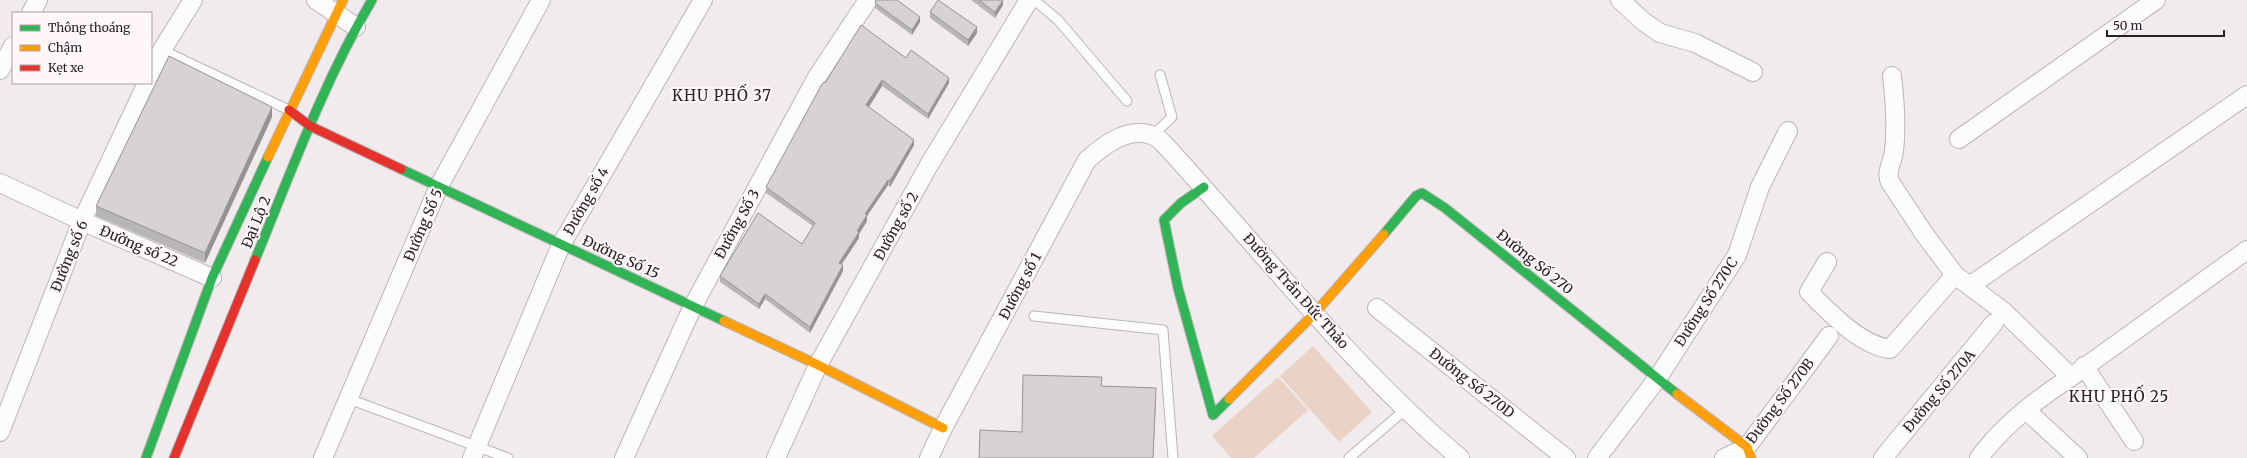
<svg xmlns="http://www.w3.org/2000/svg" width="2247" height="458" viewBox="0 0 2247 458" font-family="Merriweather,serif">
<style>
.park{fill:#ead2c6}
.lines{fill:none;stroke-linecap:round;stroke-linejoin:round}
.lane-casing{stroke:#bab5b7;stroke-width:11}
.street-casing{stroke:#bab5b7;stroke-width:20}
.fast-casing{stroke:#bab5b7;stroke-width:11}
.slow-casing{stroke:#bab5b7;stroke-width:11}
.jam-casing{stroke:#bab5b7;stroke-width:11}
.lane{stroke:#fdfcfc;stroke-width:9}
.street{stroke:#fdfcfc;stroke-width:18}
.fast{stroke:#30b455;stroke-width:9}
.slow{stroke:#ff9f0a;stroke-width:9}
.jam{stroke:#e5322d;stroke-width:9}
.wall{fill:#b8b5b7}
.shaded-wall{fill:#969395}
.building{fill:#d6d2d5;stroke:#969395}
.labels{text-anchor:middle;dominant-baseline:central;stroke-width:4;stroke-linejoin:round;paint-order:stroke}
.street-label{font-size:14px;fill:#272224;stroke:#fff7fa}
.neighbourhood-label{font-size:15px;letter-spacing:1px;fill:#272224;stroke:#fff7fa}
</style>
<rect width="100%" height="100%" fill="#f2ebee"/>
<!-- park -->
<g class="park">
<polygon points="1313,346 1372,412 1339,442 1280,376"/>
<polygon points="1278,377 1308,410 1254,458 1231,458 1212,436"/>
</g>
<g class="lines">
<defs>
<g id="lane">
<polyline points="1034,0 1058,20 1127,101"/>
<polyline points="162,50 289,110"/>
<polyline points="1153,135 1172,117 1160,75"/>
<polyline points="1034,316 1163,330 1173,458"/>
<polyline points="349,399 508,458"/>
<polyline points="1349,458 1406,409"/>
</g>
<g id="street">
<polyline points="316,0 356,27"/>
<polyline points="1620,0 1644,22 1660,33 1695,43 1753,72"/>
<polyline points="31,13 38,0"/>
<polyline points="0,70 13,46"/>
<polyline points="151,73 162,50 193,0"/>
<path d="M1892,76C1895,101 1897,126 1894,151C1893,162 1885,172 1890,182L1925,235L1955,275L2003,311L2071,377"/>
<polyline points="1959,139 2156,0"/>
<polyline points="0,183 82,221 212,278"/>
<path d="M1827,262L1809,292C1830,313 1860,345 1890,349L1955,275"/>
<polyline points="1971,285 2247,95"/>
<polyline points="1377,308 1566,458"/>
<polyline points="2084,366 2134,441"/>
<polyline points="2026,410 2078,458"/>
<polyline points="0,432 82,221 147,83"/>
<polyline points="323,458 439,186 541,0"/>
<polyline points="472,458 561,245 703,0"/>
<polyline points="624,458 693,306 817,77 868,0"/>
<polyline points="776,458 818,365 929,165 1029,0"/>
<path d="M929,458L943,428L1087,160C1104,145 1127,127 1151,135C1157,136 1162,142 1166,146C1262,251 1351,366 1460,458"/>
<polyline points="1597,458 1657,379 1737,255 1760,187 1788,131"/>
<polyline points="1724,458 1747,447 1829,336"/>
<polyline points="1883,458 1994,323"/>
<path d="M1979,458C2003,425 2037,399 2071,377L2247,250"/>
</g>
<g id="fast">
<polyline points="401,169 724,321"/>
<polyline points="1204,187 1181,203 1164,220 1178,288 1213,415 1229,399"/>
<polyline points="1384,234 1416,196 1422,193 1445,208 1677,394"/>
<path d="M255,260C291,172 324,81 372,0"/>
<polyline points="146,458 212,278 268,157"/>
</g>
<g id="slow">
<polyline points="268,157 343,0"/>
<polyline points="724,321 818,365 943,428"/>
<polyline points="1677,394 1747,447 1751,458"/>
<polyline points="1229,399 1315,313 1384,234"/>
</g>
<g id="jam">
<polyline points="289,110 310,126 401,169"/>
<polyline points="174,458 255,260"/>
</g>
</defs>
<!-- lane casing -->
<use href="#lane" class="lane-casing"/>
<!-- street casing -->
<use href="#street" class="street-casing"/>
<!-- fast casing -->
<use href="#fast" class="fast-casing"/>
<!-- slow casing -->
<use href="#slow" class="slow-casing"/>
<!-- jam casing -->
<use href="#jam" class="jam-casing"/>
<!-- lane -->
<use href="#lane" class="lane"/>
<!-- street -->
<use href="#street" class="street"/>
<!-- fast -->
<use href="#fast" class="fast"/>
<!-- slow -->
<use href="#slow" class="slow"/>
<!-- jam -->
<use href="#jam" class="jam"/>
</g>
<!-- wall -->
<g class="wall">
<polygon points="971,0 1003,0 1003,5 995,18"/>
<polygon points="875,3 920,22 912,35 875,8"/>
<polygon points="930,12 977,33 968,46 930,18"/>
<polygon points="906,58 949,83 928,119 882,86 869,107 914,145 890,187 888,185 867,216 867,221 859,234 859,238 842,264 843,271 810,333 765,299 759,309 720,282 720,276 802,244 813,226 766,193 766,187 825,83"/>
<polygon points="272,117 205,263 96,216 96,206"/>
</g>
<!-- shaded-wall -->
<g class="shaded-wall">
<polygon points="1003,0 1003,5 995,18 995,12"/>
<polygon points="920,17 920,22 912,35 912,30"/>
<polygon points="977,27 977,33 968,46 968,40"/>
<polygon points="949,78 949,83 928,119 928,114"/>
<polygon points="882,80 882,86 866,111 866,105"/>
<polygon points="272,107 272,117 205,263 205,253"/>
<polygon points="914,140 914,145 890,187 890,181"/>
<polygon points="888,180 888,185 867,216 867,221 859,234 859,238 839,268 839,263 857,231 865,214"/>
<polygon points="843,265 843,271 810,333 810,327"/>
<polygon points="765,294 765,299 759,309 759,304"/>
<polygon points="1156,388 1156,398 1153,458"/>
</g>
<!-- building -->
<g class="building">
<polygon points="876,0 897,0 920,17 912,30 875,3"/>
<polygon points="938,0 977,27 968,40 930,12"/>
<polygon points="979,0 1003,0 995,12"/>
<polygon points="861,25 906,58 911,50 949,78 928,114 882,80 866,105 914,140 890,181 888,180 865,214 867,215 857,231 859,232 839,263 843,265 810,327 765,294 759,304 720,276 758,213 802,244 815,223 766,187 822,84 824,82 825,83"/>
<polygon points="169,56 272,107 205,253 96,206"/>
<polygon points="1023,375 1102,377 1101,386 1156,388 1153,458 979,458 980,430 1022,432"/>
</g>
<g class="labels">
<!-- street labels -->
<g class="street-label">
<text transform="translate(586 201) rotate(-60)">Đường số 4</text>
<text transform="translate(256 222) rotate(-68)">Đại Lộ 2</text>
<text transform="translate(737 224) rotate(-61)">Đường Số 3</text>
<text transform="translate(423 225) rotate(-67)">Đường Số 5</text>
<text transform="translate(896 226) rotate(-61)">Đường số 2</text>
<text transform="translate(139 246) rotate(23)">Đường số 22</text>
<text transform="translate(69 256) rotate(-68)">Đường số 6</text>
<text transform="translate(621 257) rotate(25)">Đường Số 15</text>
<text transform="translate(1535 262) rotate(39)">Đường Số 270</text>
<text transform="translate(1020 286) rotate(-62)">Đường số 1</text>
<text transform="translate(1296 291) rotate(48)">Đường Trần Đức Thảo</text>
<text transform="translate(1706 302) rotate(-57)">Đường Số 270C</text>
<text transform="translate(1472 383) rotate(38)">Đường Số 270D</text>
<text transform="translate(1939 391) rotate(-50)">Đường Số 270A</text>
<text transform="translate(1780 401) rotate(-53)">Đường Số 270B</text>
</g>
<!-- neighbourhood labels -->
<g class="neighbourhood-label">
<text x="722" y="95">KHU PHỐ 37</text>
<text x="2119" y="396">KHU PHỐ 25</text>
</g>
</g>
<!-- legend -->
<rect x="12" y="12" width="140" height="72" fill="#fff7fa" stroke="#a9a2a4"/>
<rect x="20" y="25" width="20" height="6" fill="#30b455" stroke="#a9a2a4"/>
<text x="48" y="32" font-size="12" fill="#272224">Thông thoáng</text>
<rect x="20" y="45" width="20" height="6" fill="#ff9f0a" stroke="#a9a2a4"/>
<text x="48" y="52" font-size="12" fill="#272224">Chậm</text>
<rect x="20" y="65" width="20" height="6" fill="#e5322d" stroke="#a9a2a4"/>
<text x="48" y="72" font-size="12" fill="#272224">Kẹt xe</text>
<!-- scale -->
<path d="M2107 30v6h117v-6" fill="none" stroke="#272224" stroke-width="2"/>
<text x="2113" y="30" font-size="12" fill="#272224" stroke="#fff7fa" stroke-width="3" paint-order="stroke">50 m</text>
</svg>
